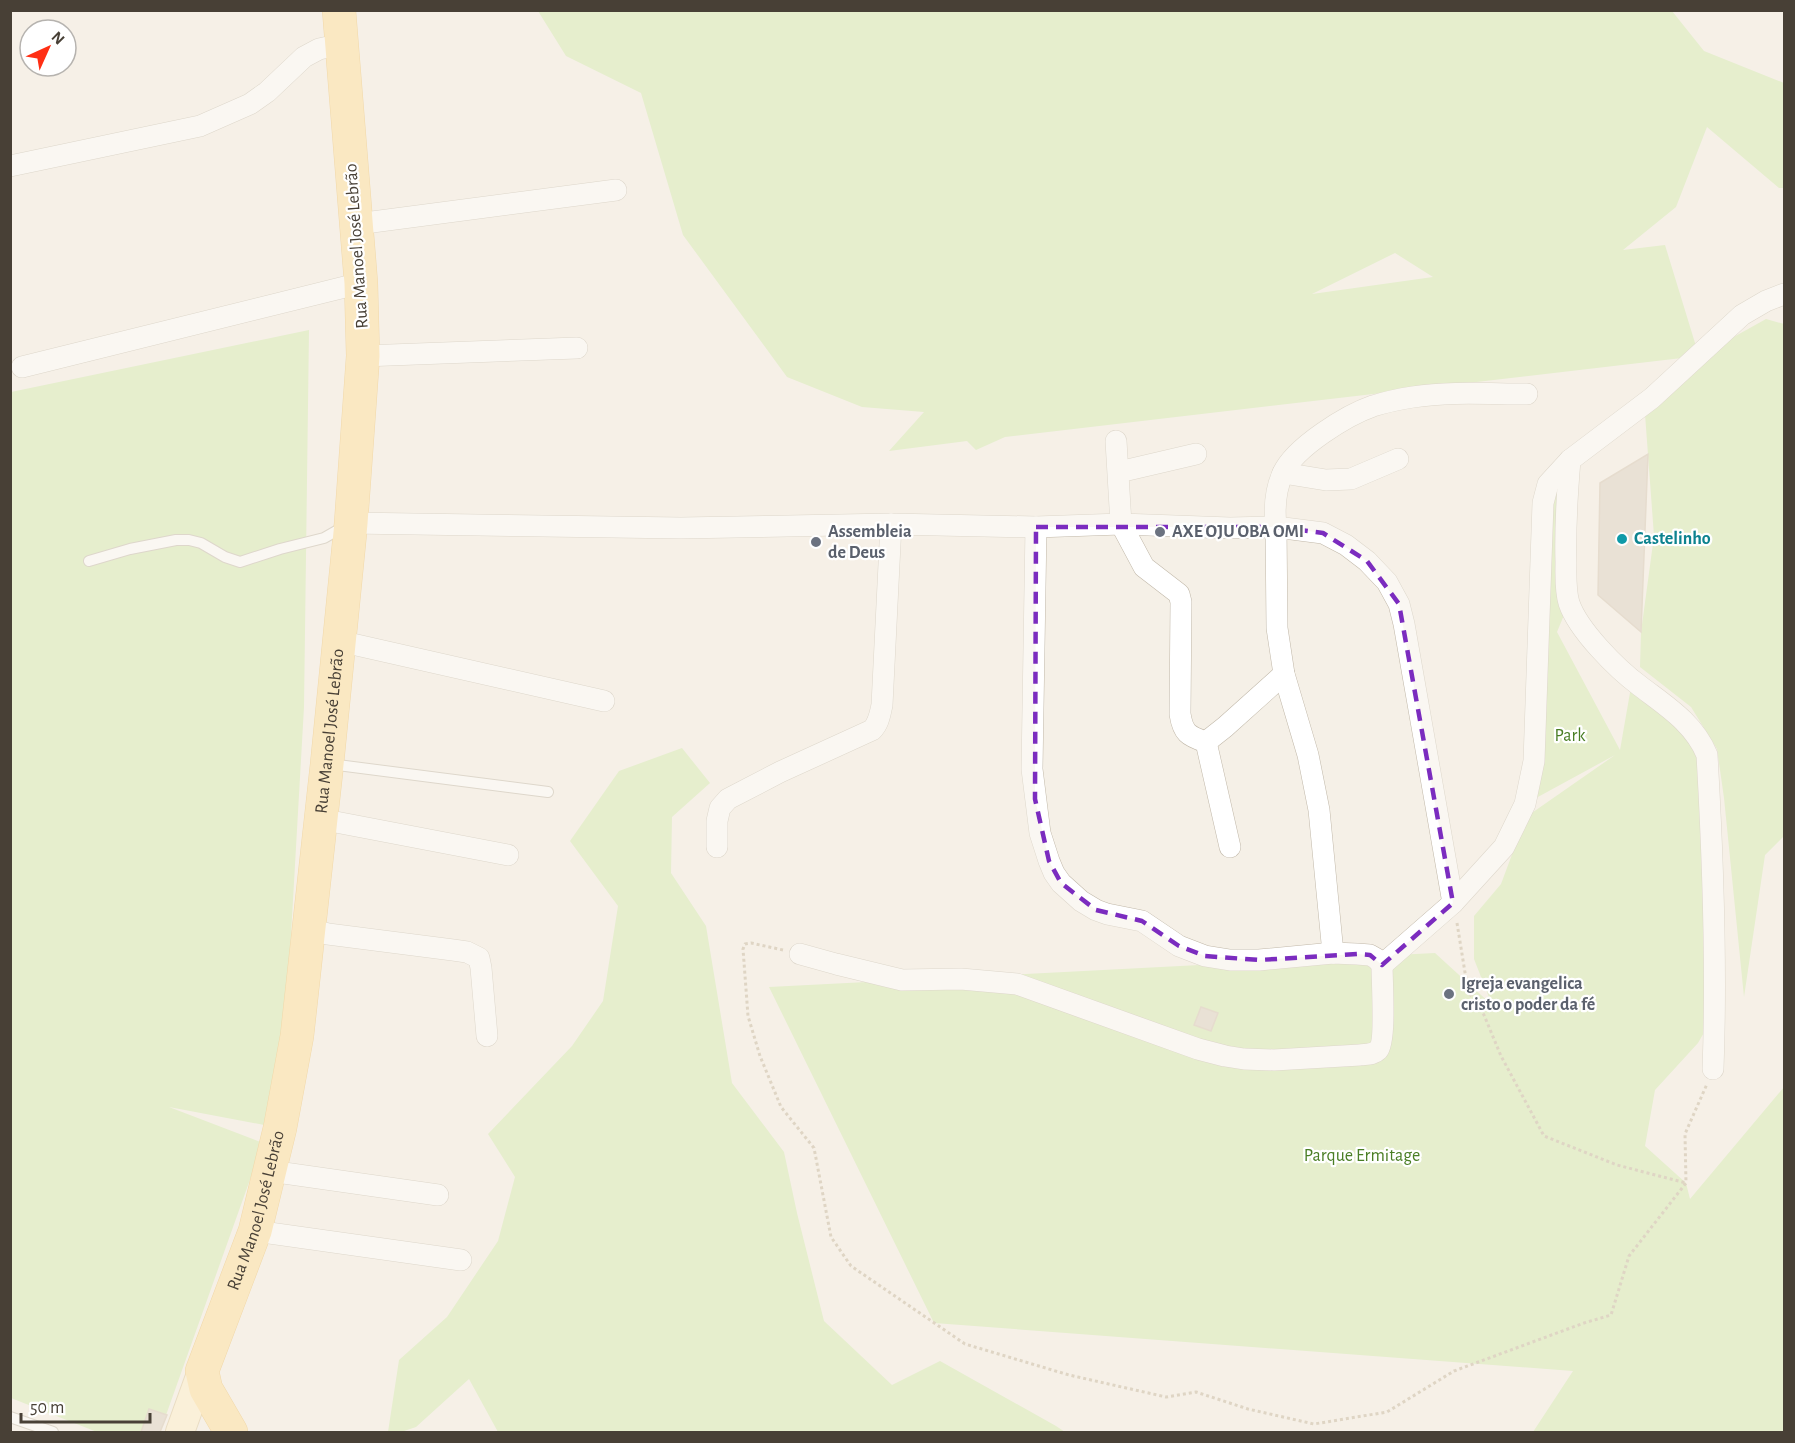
<svg xmlns="http://www.w3.org/2000/svg" width="1795" height="1443" viewBox="0 0 1795 1443" font-family="'Alegreya Sans',sans-serif">
<style>
.green{fill:#d2ebae;fill-rule:evenodd}
.building{fill:#dacebf;stroke:#d2c3af;stroke-width:1.5}
.lines{fill:none;stroke-linecap:round;stroke-linejoin:round}
.lane-casing{stroke:#c1b8a9;stroke-width:12}
.street-casing{stroke:#c1b8a9;stroke-width:22}
.secondary-casing{stroke:#dac597;stroke-width:30}
.primary-casing{stroke:#ebbc5f;stroke-width:34}
.path{stroke:#c3b39a;stroke-width:3;stroke-dasharray:3 3;stroke-linecap:butt}
.lane{stroke:#fff;stroke-width:10}
.street{stroke:#fff;stroke-width:21}
.secondary{stroke:#ffefc7;stroke-width:28}
.primary{stroke:#ffdd96;stroke-width:33}
.marked{fill:none;stroke:#7b2cbf;stroke-width:4.5;stroke-dasharray:12 8;stroke-linejoin:round}
.worship-dot{fill:#6b7280;stroke:#fff;stroke-width:2}
.culture-dot{fill:#0f9aa8;stroke:#fff;stroke-width:2}
.labels{text-anchor:middle;dominant-baseline:central;stroke-width:4.5;stroke-linejoin:round;paint-order:stroke}
.street-label{font-size:18px;fill:#484036;stroke:#fff}
.worship-label{font-size:18px;font-weight:bold;fill:#5b616d;stroke:#fff;text-anchor:start}
.culture-label{font-size:18px;font-weight:bold;fill:#0d838f;stroke:#fff;text-anchor:start}
.park-label{font-size:18px;fill:#4a7e25;stroke:#fff}
</style>
<rect width="100%" height="100%" fill="#f5f0e7"/>
<!-- green -->
<g class="green">
<path d="M538,11H1672L1704,51L1784,83V188H1779L1707,127L1676,207L1623,250L1665,245L1699,356L1005,437L976,450L967,441L889,451L924,412L862,407L787,377L683,235L641,93L566,56ZM1395,253L1433,277L1312,294Z"/>
<polygon points="1766,319 1784,324 1784,836 1765,855 1744,997 1724,798 1717,749 1691,707 1640,667 1641,632 1654,536 1645,414 1705,353"/>
<polygon points="309,330 304,707 280,1128 169,1107 263,1143 160,1432 97,1432 11,1398 11,392"/>
<polygon points="1556,474 1569,603 1557,632 1620,750 1631,687 1675,720 1697,752 1720,1005 1698,1043 1655,1090 1645,1146 1686,1183 1690,1199 1784,1087 1784,1432 1533,1432 1573,1371 934,1323 769,987 1435,953 1492,1005 1474,959 1474,916 1501,884 1526,817 1615,755 1525,804"/>
<polygon points="682,748 710,783 672,817 671,873 706,926 732,1083 784,1152 797,1213 824,1321 892,1385 940,1361 1056,1426 1065,1432 498,1432 469,1379 416,1427 401,1432 388,1432 399,1360 447,1317 498,1241 515,1177 488,1134 572,1046 603,1001 618,906 570,841 619,771"/>
</g>
<!-- building -->
<g class="building">
<polygon points="1648,454 1641,632 1598,595 1600,483"/>
<polygon points="1201,1007 1218,1013 1211,1031 1194,1025"/>
<polygon points="149,1409 167,1415 160,1432 141,1432"/>
</g>
<g class="lines">
<defs>
<g id="lane">
<polyline points="89,561 130,549 176,540 189,540 201,543 225,557 240,562 280,549 324,538 345,526"/>
<polyline points="330,764 548,792"/>
<polyline points="10,1417 53,1432"/>
</g>
<g id="street">
<polyline points="10,166 200,126 250,104 267,92 304,57 319,49 342,44"/>
<polyline points="357,224 616,190"/>
<polyline points="363,356 577,348"/>
<polyline points="22,367 361,283"/>
<path d="M1116,441L1121,524L1144,567L1179,594L1181,602L1180,714C1183,733 1188,736 1206,742L1225,727L1284,674"/>
<path d="M1570,460C1567,495 1565,527 1566,562C1566,575 1565,590 1569,603C1578,630 1617,669 1640,686C1666,706 1694,723 1707,755C1713,859 1717,964 1713,1069"/>
<polyline points="1119,472 1196,454"/>
<polyline points="1283,473 1326,480 1351,479 1398,459"/>
<polyline points="351,523 681,528 891,524 1036,527 1121,524 1230,528 1276,527 1323,533 1346,545 1367,561 1387,582 1399,604 1404,624 1453,903"/>
<polyline points="339,641 604,701"/>
<polyline points="1206,742 1230,847"/>
<polyline points="320,819 508,855"/>
<path d="M717,847V821L720,808L728,799L780,772L872,730C879,723 880,714 882,705L891,524"/>
<polyline points="309,929 328,934 453,950 467,952 479,958 481,968 487,1036"/>
<path d="M1333,953L1319,810L1308,755L1284,674L1277,628L1276,527C1274,508 1275,490 1283,473C1295,447 1347,415 1373,406C1386,402 1400,399 1413,397C1450,391 1490,394 1527,394"/>
<path d="M800,954L836,964L902,980L961,979L1017,984L1198,1049L1225,1056L1244,1059L1274,1060L1360,1055C1366,1054 1373,1055 1378,1050C1386,1042 1382,980 1382,965L1377,959L1370,955L1357,954L1333,953L1259,960H1230L1205,956L1179,946L1142,921L1107,914L1096,910L1081,901L1061,883L1054,873L1049,861L1040,833L1032,769L1036,527"/>
<polyline points="1382,965 1453,903 1504,847 1525,804 1534,761 1543,503 1548,484 1570,460 1652,398 1742,315 1766,301 1784,294"/>
<polyline points="270,1171 438,1195"/>
<polyline points="255,1231 461,1260"/>
</g>
<polyline id="secondary" points="180,1432 202,1371"/>
<g id="primary">
<path id="s1" d="M231,1432L206,1389L202,1371L255,1231L280,1128L297,1036L327,764L351,523L363,356L361,283L339,10"/>
</g>
</defs>
<!-- lane casing -->
<use href="#lane" class="lane-casing"/>
<!-- street casing -->
<use href="#street" class="street-casing"/>
<!-- secondary casing -->
<use href="#secondary" class="secondary-casing"/>
<!-- primary casing -->
<use href="#primary" class="primary-casing"/>
<!-- path -->
<g class="path">
<polyline points="1457,923 1468,991 1484,1015 1501,1056 1544,1136 1617,1165 1686,1183"/>
<polyline points="783,950 751,943 745,944 743,949 748,1016 760,1056 781,1107 814,1148 831,1237 851,1266 965,1344 1069,1375 1166,1397 1196,1392 1248,1409 1314,1424 1387,1412 1454,1371 1584,1323 1611,1315 1629,1256 1686,1183 1685,1134 1707,1084"/>
</g>
<!-- lane -->
<use href="#lane" class="lane"/>
<!-- street -->
<use href="#street" class="street"/>
<!-- secondary -->
<use href="#secondary" class="secondary"/>
<!-- primary -->
<use href="#primary" class="primary"/>
</g>
<!-- marked area -->
<path d="M0 0H1795V1443H0ZM1036,527H1276L1323,533L1367,561L1399,604L1453,903L1382,965L1370,955L1357,954L1259,960L1205,956L1179,946L1142,921L1096,910L1061,883L1049,861L1035,799Z" fill="#f5f0e7" fill-opacity=".55" fill-rule="evenodd"/>
<path class="marked" d="M1036,527H1276L1323,533L1367,561L1399,604L1453,903L1382,965L1370,955L1357,954L1259,960L1205,956L1179,946L1142,921L1096,910L1061,883L1049,861L1035,799Z"/>
<!-- markers -->
<g class="worship-dot">
<circle cx="1160" cy="532" r="6"/>
<circle cx="816" cy="542" r="6"/>
<circle cx="1449" cy="994" r="6"/>
</g>
<circle class="culture-dot" cx="1622" cy="539" r="6"/>
<g class="labels">
<!-- street labels -->
<g class="street-label">
<text transform="translate(357 246) rotate(-94)">Rua Manoel José Lebrão</text>
<text stroke="none"><textPath href="#s1" startOffset="724">Rua Manoel José Lebrão</textPath></text>
<text stroke="none"><textPath href="#s1" startOffset="238">Rua Manoel José Lebrão</textPath></text>
</g>
<!-- worship labels -->
<g class="worship-label">
<text x="828" y="532">Assembleia<tspan x="828" dy="21">de Deus</tspan></text>
<text x="1172" y="532">AXE OJU OBA OMI</text>
<text x="1461" y="984">Igreja evangelica<tspan x="1461" dy="21">cristo o poder da fé</tspan></text>
</g>
<!-- culture labels -->
<g class="culture-label">
<text x="1634" y="539">Castelinho</text>
</g>
<!-- park labels -->
<g class="park-label">
<text x="1570" y="736">Park</text>
<text x="1362" y="1156">Parque Ermitage</text>
</g>
</g>
<!-- border -->
<rect width="1795" height="1443" fill="none" stroke="#484036" stroke-width="24"/>
<!-- north arrow -->
<g transform="translate(48 48) rotate(45)"><circle r="28" fill="#ffffff" stroke="#b6b3af" stroke-width="1.5"/>
<path d="M0-4.5L10 22L0 15L-10 22Z" fill="#ff2f14"/>
<text y="-9" font-size="16" font-weight="bold" text-anchor="middle" fill="#484036">N</text>
</g>
<!-- scale -->
<path d="M21 1413v9h129v-9" fill="none" stroke="#484036" stroke-width="3"/>
<text x="30" y="1413" font-size="18" fill="#484036" stroke="#ffffff" stroke-width="4.5" paint-order="stroke">50 m</text>
</svg>
